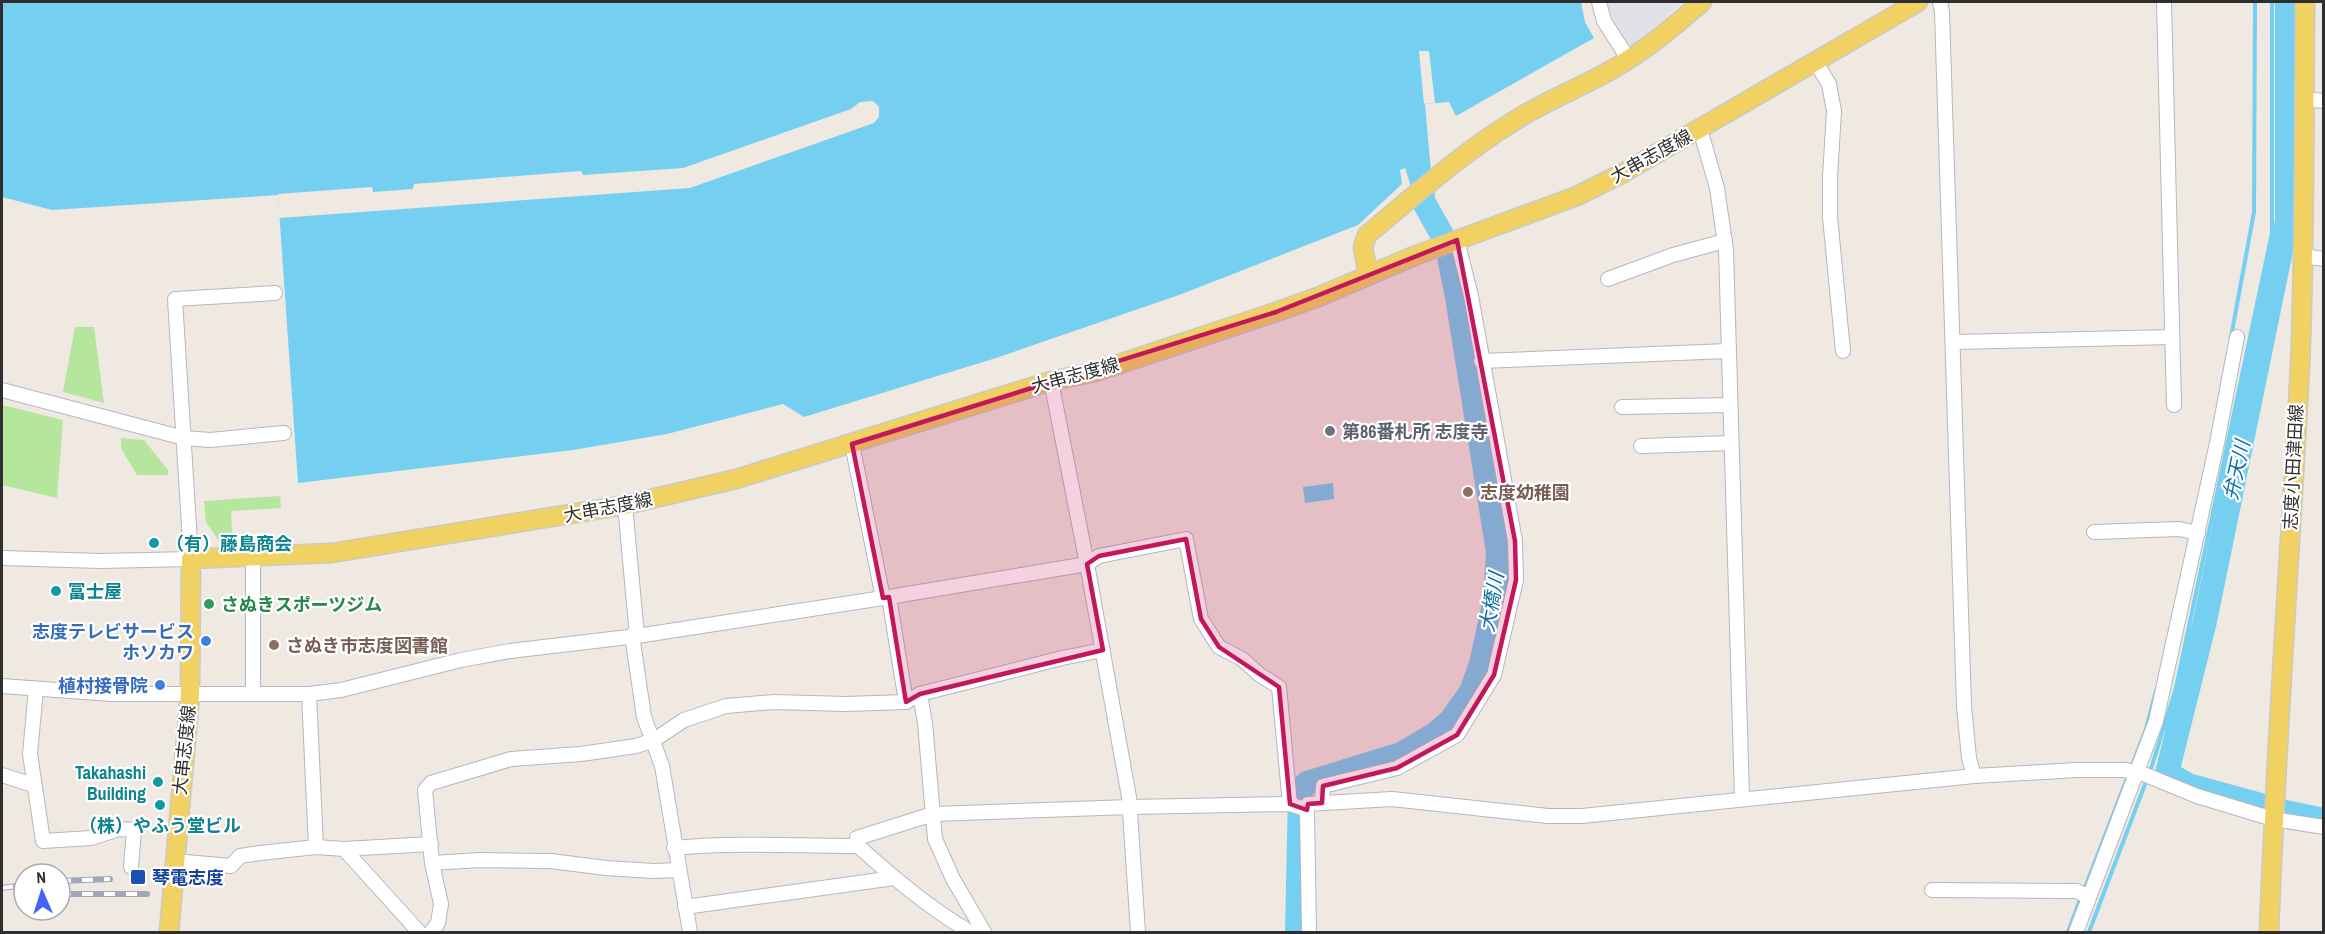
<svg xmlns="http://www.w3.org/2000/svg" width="2325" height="934" viewBox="0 0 2325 934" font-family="'Archivo Narrow','Noto Sans JP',sans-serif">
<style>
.industrial{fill:#e3e1e8}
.green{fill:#b6e59e}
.water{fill:#75cff0}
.pier{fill:#efe9e1}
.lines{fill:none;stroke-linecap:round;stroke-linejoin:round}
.stream{stroke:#75cff0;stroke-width:4}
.river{stroke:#75cff0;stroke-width:24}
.minor-casing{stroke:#b4b7c1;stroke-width:16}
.major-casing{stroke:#c9c9c9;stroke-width:21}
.minor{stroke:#fff;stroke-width:14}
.major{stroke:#f2d163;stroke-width:18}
.rail-casing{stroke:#a3a6b8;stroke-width:6}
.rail{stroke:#fff;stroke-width:4;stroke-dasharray:11;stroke-linecap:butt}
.marked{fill:#c2185b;fill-opacity:0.2;stroke:#c2185b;stroke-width:4.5;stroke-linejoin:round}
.worship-dot{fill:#6b7280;stroke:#fff;stroke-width:2}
.education-dot{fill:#8d6e63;stroke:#fff;stroke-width:2}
.culture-dot{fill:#0f9aa8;stroke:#fff;stroke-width:2}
.leisure-dot{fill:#2e9e5b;stroke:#fff;stroke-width:2}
.shop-dot{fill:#3f7fe0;stroke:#fff;stroke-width:2}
.transit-dot{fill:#1a4fb4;stroke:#fff;stroke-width:2}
.labels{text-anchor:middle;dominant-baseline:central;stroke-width:4.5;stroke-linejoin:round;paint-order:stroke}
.street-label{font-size:18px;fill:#2e2e2e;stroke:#fff}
.worship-label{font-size:18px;font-weight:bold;fill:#5b616d;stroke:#fff;text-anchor:start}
.education-label{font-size:18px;font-weight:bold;fill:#785e54;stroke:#fff;text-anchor:start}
.culture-label{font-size:18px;font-weight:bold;fill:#0d838f;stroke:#fff;text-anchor:start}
.leisure-label{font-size:18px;font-weight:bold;fill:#27864d;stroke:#fff;text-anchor:start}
.shop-label{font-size:18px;font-weight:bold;fill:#366cbe;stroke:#fff;text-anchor:end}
.transit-label{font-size:18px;font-weight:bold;fill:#164399;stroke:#fff;text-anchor:start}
.water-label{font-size:20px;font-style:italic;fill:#0d6fa3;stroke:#fff}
</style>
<rect width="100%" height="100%" fill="#efe9e1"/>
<!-- industrial -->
<polygon class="industrial" points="1605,2 1682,2 1634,46 1627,44 1606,9"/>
<!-- green -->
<g class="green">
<polygon points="75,327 94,327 104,403 63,392"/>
<polygon points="2,405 63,420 57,498 2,485"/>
<polygon points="121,438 144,440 168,470 168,475 137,475 121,448"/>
<polygon points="280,496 281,508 231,511 233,550 226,551 206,522 204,501"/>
</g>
<!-- water -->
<g class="water">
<polygon points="2,2 1581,2 1585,22 1594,38 1456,116 1449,102 1425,104 1431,171 1411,186 1405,168 1400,170 1402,184 1358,225 1179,295 996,358 804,417 783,404 667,434 573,450 298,483 278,195 52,210 2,197"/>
<polygon points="1333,483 1334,499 1305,503 1303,487"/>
</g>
<!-- pier -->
<g class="pier">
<polygon points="1419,51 1429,51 1435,103 1424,104"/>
<polygon points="873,101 879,107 879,117 874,123 690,188 279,218 278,194 372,187 373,192 413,189 414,184 581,171 583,175 683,168 851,109 860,102"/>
</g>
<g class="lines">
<!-- stream -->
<g class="stream">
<polyline points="2231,337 2254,212 2255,2"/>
<polyline points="2150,772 2176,688 2272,233 2272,2"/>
<polyline points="2084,890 2146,729 2156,691"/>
<polyline points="2068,932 2081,897"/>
<polyline points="2089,932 2147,779"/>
</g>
<!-- river -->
<g class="river">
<polyline points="2287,2 2287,221 2205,621 2167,773 2188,785 2290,813 2324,820"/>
<polyline points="1297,932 1300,791 1307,783 1401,754 1435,734 1451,720 1471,692 1481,664 1495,599 1498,552 1457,297 1446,242 1423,201 1422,176"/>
</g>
<defs>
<g id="minor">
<polyline points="1599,2 1604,21 1629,60"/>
<polyline points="1940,2 1942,12 1964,706 1969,758 1974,776"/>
<polyline points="2164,2 2174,405"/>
<polyline points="1815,61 1829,84 1834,111 1830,177 1830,217 1843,351"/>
<polyline points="2304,99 2324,101"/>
<polyline points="1700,129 1717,188 1726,250 1742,798"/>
<polyline points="2303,256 2324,259"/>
<polyline points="1608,279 1673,255 1725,241"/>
<polyline points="1953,342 2172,337"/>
<polyline points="1481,361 1728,351"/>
<polyline points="1051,381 1087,564 1129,797 1138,932"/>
<polyline points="2,390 184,438 210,440 284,433"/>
<polyline points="1622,407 1730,405"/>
<polyline points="852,444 883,598"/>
<polyline points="1641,446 1731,443"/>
<polyline points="625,505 637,636"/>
<polyline points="2094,532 2179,529 2198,533"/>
<polyline points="2,558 101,561 191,559 175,299 275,293"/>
<polyline points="253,558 253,693"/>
<polyline points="889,597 906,702"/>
<polyline points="632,635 644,717 662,766 690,932"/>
<polyline points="2,686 111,694 309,694 341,690 461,660 510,651 637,636 883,598 1087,564 1099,556 1186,539 1201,619 1219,647 1242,659 1260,675 1279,687 1290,804"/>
<polyline points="36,689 30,754 43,841 91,838 119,829 134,830 131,867"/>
<polyline points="309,694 316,847"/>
<polyline points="920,694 1062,658 1103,650"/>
<polyline points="2,775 33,785"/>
<polyline points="1322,803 1323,786 1397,768 1457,735 1494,675 1516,580 1515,541 1471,296 1457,240"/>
<polyline points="1307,810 1309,932"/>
<path d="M858,846C894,878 929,908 970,932"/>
<path d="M674,848C736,842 797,846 858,846L857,838L933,814L1130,807L1290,804L1307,810L1308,804L1392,799L1548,816H1582L1974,776L2077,770H2124L2141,773L2197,796L2273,819L2324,827"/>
<polyline points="344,849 431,844"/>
<polyline points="174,861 231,866 240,856 260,853 316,847 344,849 419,932"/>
<polyline points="432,863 480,860 551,861 606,868 654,871 678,870"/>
<polyline points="1932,890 2077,891 2088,897"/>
<polyline points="685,907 894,878"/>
<polyline points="431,932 438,923 441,904 432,863 425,790 431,783 511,759 581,754 636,746 654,740 684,720 726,706 774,702 846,704 906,702 920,694 925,723 935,839 953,879 984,932"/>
<polyline points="2076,932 2156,721 2217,443 2237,337"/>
</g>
<g id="major">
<path d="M1368,276L1363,247L1367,235C1415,195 1461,154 1514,121C1545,101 1580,88 1611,70C1645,51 1673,27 1702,2"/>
<polyline points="169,932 190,694 191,559 332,553 625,505 736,479 1051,381 1095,372 1276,312 1318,297 1414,256 1577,196 1623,173 1918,2"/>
<path d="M2269,932C2276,744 2290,555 2300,367C2305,245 2304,123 2305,2"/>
</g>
</defs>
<!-- minor casing -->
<use href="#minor" class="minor-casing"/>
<!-- major casing -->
<use href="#major" class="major-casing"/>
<!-- minor -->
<use href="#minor" class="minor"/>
<!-- major -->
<use href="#major" class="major"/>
<defs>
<g id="rail">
<polyline points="60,881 110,879"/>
<polyline points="2,888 24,885"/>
<polyline points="60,894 147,894"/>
</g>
</defs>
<!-- rail casing -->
<use href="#rail" class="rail-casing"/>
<!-- rail -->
<use href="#rail" class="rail"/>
</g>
<!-- marked area -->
<path class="marked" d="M1457,240L1515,541L1516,580L1494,675L1457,735L1397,768L1323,786L1322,803L1308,804L1307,810L1290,804L1279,687L1219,647L1201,619L1186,539L1099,556L1087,564L1103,650L920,694L906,702L889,597L883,598L852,444L1276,312Z"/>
<!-- markers -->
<circle class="worship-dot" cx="1330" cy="431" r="6"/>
<g class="education-dot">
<circle cx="1468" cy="492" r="6"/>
<circle cx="274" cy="645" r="6"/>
</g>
<g class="culture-dot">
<circle cx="154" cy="543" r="6"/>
<circle cx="56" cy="591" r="6"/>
<circle cx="158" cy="782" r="6"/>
<circle cx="160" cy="805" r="6"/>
</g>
<circle class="leisure-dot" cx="209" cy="604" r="6"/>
<g class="shop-dot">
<circle cx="206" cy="641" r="6"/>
<circle cx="160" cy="685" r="6"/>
</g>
<rect class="transit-dot" x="130" y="869" width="16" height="16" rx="3"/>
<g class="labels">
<!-- street labels -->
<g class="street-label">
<text transform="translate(1651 156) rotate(-29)">大串志度線</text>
<text transform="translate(1075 375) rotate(-15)">大串志度線</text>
<text transform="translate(2293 467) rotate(-87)">志度小田津田線</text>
<text transform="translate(608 507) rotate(-11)">大串志度線</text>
<text transform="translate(184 750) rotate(-84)">大串志度線</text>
</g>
<!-- worship labels -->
<g class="worship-label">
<text x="1342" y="431">第86番札所 志度寺</text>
</g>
<!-- education labels -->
<g class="education-label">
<text x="1480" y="492">志度幼稚園</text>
<text x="286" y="645">さぬき市志度図書館</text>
</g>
<!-- culture labels -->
<g class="culture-label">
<text x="166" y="543">（有）藤島商会</text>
<text x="68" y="591">冨士屋</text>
<text x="146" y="772" text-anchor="end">Takahashi<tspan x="146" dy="21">Building</tspan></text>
<text x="160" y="825" text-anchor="middle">（株）やふう堂ビル</text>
</g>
<!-- leisure labels -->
<g class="leisure-label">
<text x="221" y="604">さぬきスポーツジム</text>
</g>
<!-- shop labels -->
<g class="shop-label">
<text x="194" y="631">志度テレビサービス<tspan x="194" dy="21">ホソカワ</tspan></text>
<text x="148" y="685">植村接骨院</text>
</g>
<!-- transit labels -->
<g class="transit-label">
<text x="152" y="877">琴電志度</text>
</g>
<!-- water labels -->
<g class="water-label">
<text transform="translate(2236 470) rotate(-78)">弁天川</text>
<text transform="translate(1491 602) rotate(-80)">大橋川</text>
</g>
</g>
<!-- border -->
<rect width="2325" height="934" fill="none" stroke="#2e2e2e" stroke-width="6"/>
<!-- north arrow -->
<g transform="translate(42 892) rotate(357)"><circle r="28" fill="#ffffff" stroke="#ababab" stroke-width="1.5"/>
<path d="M0-4.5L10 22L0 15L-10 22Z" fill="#4264fb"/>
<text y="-9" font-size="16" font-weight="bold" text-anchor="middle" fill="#2e2e2e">N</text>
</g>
</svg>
